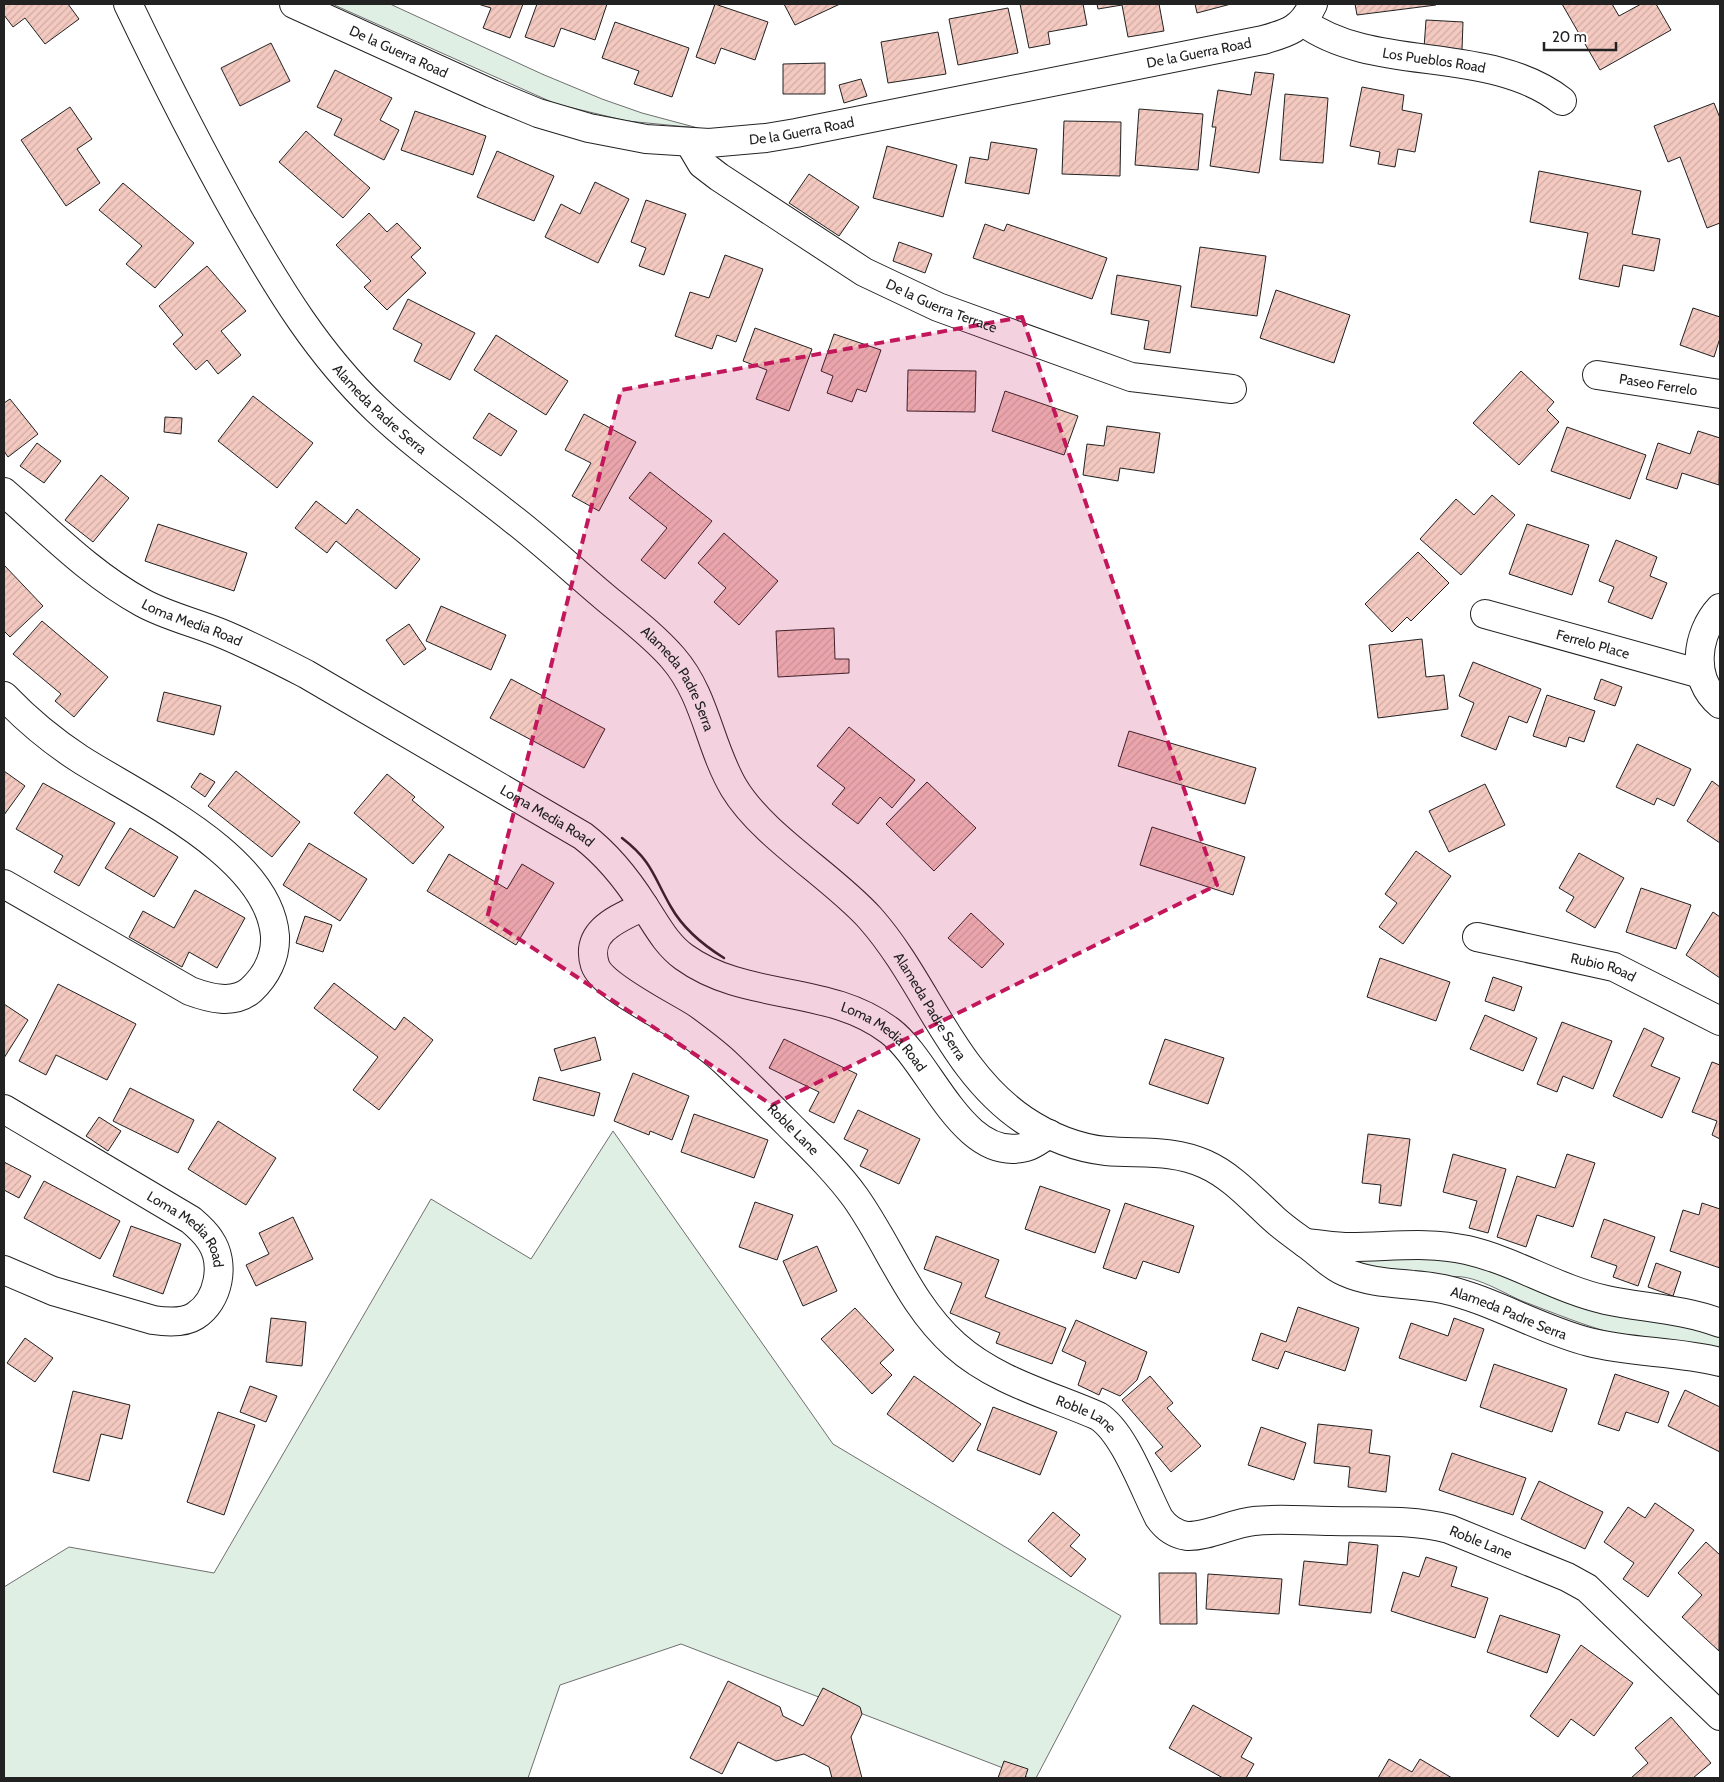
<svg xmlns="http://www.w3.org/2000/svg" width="1724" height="1782" viewBox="0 0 1724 1782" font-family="Cabin,sans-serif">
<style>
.green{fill:#e0efe3;stroke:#6f6f6f}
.building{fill:url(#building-hatch);stroke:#222}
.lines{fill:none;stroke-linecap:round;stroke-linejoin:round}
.minor-casing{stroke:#222;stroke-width:30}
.minor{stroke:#fff;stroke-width:28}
.wall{stroke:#222;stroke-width:2.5}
.marked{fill:#c2185b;fill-opacity:0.2;stroke:#c2185b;stroke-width:4;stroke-dasharray:10 6;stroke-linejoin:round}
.labels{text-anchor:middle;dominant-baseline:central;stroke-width:4;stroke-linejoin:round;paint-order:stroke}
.street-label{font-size:14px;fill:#222;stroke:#fff}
</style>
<defs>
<pattern id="building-hatch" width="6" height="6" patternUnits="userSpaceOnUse" patternTransform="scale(1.25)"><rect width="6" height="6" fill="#f3c9c0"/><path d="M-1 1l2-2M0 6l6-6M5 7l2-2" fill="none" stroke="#d0aca5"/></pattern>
</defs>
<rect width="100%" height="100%" fill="#fff"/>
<!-- green -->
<g class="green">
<polygon points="332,4 390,4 542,74 602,99 642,113 698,128 627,121 556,104"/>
<polygon points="613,1131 833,1444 1121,1616 1036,1778 1029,1778 681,1644 560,1685 528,1778 4,1778 4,1587 69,1547 214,1573 431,1199 531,1259"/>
<path d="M1428,1250L1720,1329V1352C1687,1346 1652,1343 1619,1335C1585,1326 1554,1313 1522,1301C1501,1292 1466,1269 1444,1279L1368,1270L1352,1260Z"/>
</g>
<!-- building -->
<g class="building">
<polygon points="4,4 68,4 79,19 45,44 25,18 13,27 4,15"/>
<polygon points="478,4 523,4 510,38 483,28 491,8"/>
<polygon points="537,4 607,4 595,40 561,28 554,47 525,37"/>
<polygon points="715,4 768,22 755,60 721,48 715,64 696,57"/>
<polygon points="784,4 840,4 795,25"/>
<polygon points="1020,4 1083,4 1087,25 1048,32 1050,44 1029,48"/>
<polygon points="1097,4 1159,4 1164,31 1128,37 1122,5 1098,9"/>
<polygon points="1195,4 1231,4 1197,13"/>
<polygon points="1355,4 1435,4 1436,5 1357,15"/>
<polygon points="1562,4 1612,4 1619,16 1641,4 1656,4 1671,30 1600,70"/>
<polygon points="1008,8 1018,53 958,65 949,19"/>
<polygon points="1426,20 1463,22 1462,50 1424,48"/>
<polygon points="615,22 689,48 672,97 634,84 639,71 602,58"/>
<polygon points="938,32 946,74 888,83 881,42"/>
<polygon points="271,43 290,81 240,106 221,68"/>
<polygon points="825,63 825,94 783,94 783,64"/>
<polygon points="335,70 392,98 380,120 399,130 384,160 334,135 342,119 317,107"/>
<polygon points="1255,72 1274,74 1259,173 1210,166 1216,127 1212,127 1218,90 1251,95"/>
<polygon points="861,79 867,96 844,103 839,85"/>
<polygon points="1362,87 1404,95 1402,110 1422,114 1415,152 1398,149 1395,167 1378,164 1380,152 1350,146"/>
<polygon points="1285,94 1328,98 1323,163 1280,160"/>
<polygon points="1714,103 1720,118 1720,223 1707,228 1680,157 1668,162 1654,126"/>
<polygon points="70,107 92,139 77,149 100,183 66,206 21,140"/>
<polygon points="1139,109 1203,114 1198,170 1135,165"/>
<polygon points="415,111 486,136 473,175 401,150"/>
<polygon points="1064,121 1121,122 1120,176 1062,174"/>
<polygon points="306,131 370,188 343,218 279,162"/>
<polygon points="991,142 1037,149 1029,194 965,183 970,157 988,160"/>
<polygon points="887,146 957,165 943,217 873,198"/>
<polygon points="497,151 554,176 534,221 477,197"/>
<polygon points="1539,171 1641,191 1632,234 1660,239 1654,271 1623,265 1619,287 1579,279 1588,233 1530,222"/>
<polygon points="809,174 859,207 839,236 789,203"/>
<polygon points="595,182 629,199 598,263 545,237 561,204 580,214"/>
<polygon points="123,183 194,243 155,288 126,264 142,246 99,210"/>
<polygon points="646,200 686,214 664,275 639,266 646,248 631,242"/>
<polygon points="369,213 387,232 397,223 421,248 411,257 426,273 387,310 364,287 371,281 336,245"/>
<polygon points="985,224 1004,231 1007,224 1107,258 1092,299 973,258"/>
<polygon points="899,242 932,254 925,273 893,261"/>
<polygon points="1200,247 1266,256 1257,316 1191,307"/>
<polygon points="725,255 763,269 736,342 717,335 712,349 675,336 690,292 709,298"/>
<polygon points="207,266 246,311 221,331 241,355 218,374 207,360 196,370 173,344 183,335 159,306"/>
<polygon points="1117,275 1181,286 1170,353 1144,349 1149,321 1111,314"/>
<polygon points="1276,290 1350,315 1334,363 1260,338"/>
<polygon points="408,299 475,333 450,380 414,361 422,344 393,329"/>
<polygon points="1693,308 1720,317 1720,338 1714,357 1680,345"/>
<polygon points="755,328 812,349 789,411 756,399 767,370 743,361"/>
<polygon points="834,334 881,350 866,392 857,389 852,402 827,393 833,376 821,371"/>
<polygon points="496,335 568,381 546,415 474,370"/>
<polygon points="908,370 976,371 975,412 907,411"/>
<polygon points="1521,371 1554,402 1547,410 1559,422 1519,465 1473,423"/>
<polygon points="1005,391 1078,416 1064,455 992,431"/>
<polygon points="253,396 313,443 277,488 218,441"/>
<polygon points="10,399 38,434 8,457 4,451 4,403"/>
<polygon points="489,413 517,431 501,456 473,438"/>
<polygon points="584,414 636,442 599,511 572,496 591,463 565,450"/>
<polygon points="165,417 182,418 181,434 164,432"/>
<polygon points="1107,426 1160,433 1154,473 1120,468 1118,481 1083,475 1087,444 1104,446"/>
<polygon points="1567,427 1646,455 1630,499 1551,471"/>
<polygon points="1698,431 1720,438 1719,485 1682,473 1677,489 1646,479 1658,443 1690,454"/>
<polygon points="37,443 61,461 44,483 20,466"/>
<polygon points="650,472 712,521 665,579 641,560 667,528 629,498"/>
<polygon points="101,475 129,498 93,542 65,520"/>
<polygon points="1492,495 1515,515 1461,575 1420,539 1456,499 1474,515"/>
<polygon points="316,501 346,524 357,509 420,559 396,589 336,541 327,553 295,528"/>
<polygon points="158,524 247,553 234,591 145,561"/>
<polygon points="1527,524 1589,545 1572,595 1509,574"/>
<polygon points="724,533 778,581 739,625 714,602 726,588 698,563"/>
<polygon points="1616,540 1657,557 1650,576 1667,583 1652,619 1608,602 1614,587 1599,581"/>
<polygon points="1418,552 1449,583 1411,621 1407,617 1392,632 1365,604"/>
<polygon points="4,565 43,606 10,637 4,631"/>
<polygon points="441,606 506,635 491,670 426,641"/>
<polygon points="42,621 108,677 74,717 55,701 61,694 13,654"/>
<polygon points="409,624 426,649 404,665 386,640"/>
<polygon points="834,628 835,659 849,659 849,673 778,677 776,631"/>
<polygon points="1422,639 1426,677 1444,675 1448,709 1378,718 1369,645"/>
<polygon points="1473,662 1541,689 1527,723 1509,716 1496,750 1461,736 1474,703 1459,696"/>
<polygon points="511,679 605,729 584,768 490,718"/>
<polygon points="1601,679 1622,687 1615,706 1594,699"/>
<polygon points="164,692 221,706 214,735 157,721"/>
<polygon points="1547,695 1595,711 1584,742 1569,737 1566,747 1533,736"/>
<polygon points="849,727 915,780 892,808 880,797 858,824 832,804 845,788 817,766"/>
<polygon points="1129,731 1256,768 1245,804 1118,766"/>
<polygon points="1637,744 1691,769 1674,806 1657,798 1654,805 1616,787"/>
<polygon points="4,771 25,786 4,815"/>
<polygon points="236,771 300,822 272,857 208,806"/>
<polygon points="200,773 215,782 205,797 191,787"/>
<polygon points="387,774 415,797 412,800 444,827 413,864 354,813"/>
<polygon points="1712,781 1720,787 1720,843 1687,821"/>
<polygon points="927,782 976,828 934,871 886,824"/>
<polygon points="43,783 115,823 79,886 54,872 63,856 16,829"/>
<polygon points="1485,784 1505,825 1449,852 1429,811"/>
<polygon points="1152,827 1245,857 1233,895 1140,865"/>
<polygon points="130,828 178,857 154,897 105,868"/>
<polygon points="309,843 367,879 340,921 283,885"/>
<polygon points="1416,851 1451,876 1403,944 1379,927 1397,903 1385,894"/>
<polygon points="1579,853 1624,878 1595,928 1566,911 1574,897 1559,888"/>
<polygon points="449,854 507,889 522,864 554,883 516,945 427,891"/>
<polygon points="1641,888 1691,905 1676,949 1626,932"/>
<polygon points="195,890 245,918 217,968 189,952 182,967 129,937 143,911 174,928"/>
<polygon points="1713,912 1720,917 1720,978 1686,955"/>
<polygon points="971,913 1004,944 982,968 948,938"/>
<polygon points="305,916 332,925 323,952 296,943"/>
<polygon points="1380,958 1450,982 1436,1021 1367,997"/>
<polygon points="1493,977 1522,987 1514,1011 1485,1001"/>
<polygon points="334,983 395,1030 404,1017 433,1040 379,1110 353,1090 378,1057 314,1008"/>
<polygon points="58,984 136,1024 107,1080 56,1055 46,1075 19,1061"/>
<polygon points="4,1004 28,1020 4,1058"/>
<polygon points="1485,1015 1537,1038 1523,1071 1470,1049"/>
<polygon points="1562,1022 1612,1041 1593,1089 1563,1076 1557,1092 1537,1084"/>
<polygon points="1644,1028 1664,1038 1651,1066 1680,1078 1662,1118 1613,1096"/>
<polygon points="595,1037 601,1060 561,1071 554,1049"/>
<polygon points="784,1039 857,1074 834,1123 809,1111 819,1092 769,1068"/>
<polygon points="1165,1039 1224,1058 1208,1104 1149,1084"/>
<polygon points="1712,1062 1720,1065 1720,1139 1712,1135 1717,1121 1692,1112"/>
<polygon points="633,1073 689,1096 672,1140 650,1131 649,1135 614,1121"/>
<polygon points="539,1077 600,1093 594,1116 533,1100"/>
<polygon points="130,1088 194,1120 178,1153 113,1121"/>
<polygon points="858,1110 920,1139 899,1184 860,1166 868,1150 844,1139"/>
<polygon points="694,1114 768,1140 754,1178 681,1152"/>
<polygon points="99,1117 121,1131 108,1151 86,1136"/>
<polygon points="218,1121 276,1158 246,1205 188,1169"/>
<polygon points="1368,1134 1410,1139 1401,1206 1379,1203 1381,1185 1362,1183"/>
<polygon points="1453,1154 1506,1169 1488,1233 1469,1228 1477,1201 1443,1192"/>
<polygon points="1567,1154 1595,1163 1573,1227 1537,1215 1526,1247 1497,1237 1517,1176 1555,1188"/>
<polygon points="4,1162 31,1176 19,1198 4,1190"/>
<polygon points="44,1181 120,1221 100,1259 24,1218"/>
<polygon points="1040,1186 1110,1210 1095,1253 1025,1229"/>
<polygon points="755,1202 793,1215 777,1260 739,1247"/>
<polygon points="1125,1203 1194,1226 1179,1273 1143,1261 1136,1279 1103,1268"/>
<polygon points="1702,1203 1720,1209 1720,1268 1670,1251 1683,1210 1699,1215"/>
<polygon points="293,1217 313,1259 256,1286 246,1265 269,1254 259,1233"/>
<polygon points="1604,1219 1655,1237 1638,1286 1613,1277 1617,1266 1591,1257"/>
<polygon points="131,1226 181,1244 163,1294 113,1276"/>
<polygon points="936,1236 999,1260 985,1297 1066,1328 1052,1364 996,1343 1000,1333 950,1313 962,1283 924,1269"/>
<polygon points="817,1246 837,1291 803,1306 783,1261"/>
<polygon points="1656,1263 1681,1272 1673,1296 1648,1287"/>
<polygon points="1298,1307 1359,1328 1345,1371 1285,1351 1278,1369 1252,1360 1261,1333 1286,1342"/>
<polygon points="855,1308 894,1350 880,1363 892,1375 872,1394 821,1339"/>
<polygon points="271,1318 306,1322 302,1366 266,1362"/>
<polygon points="1454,1318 1484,1329 1466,1381 1399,1358 1411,1323 1448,1336"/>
<polygon points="1076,1320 1147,1352 1137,1380 1120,1396 1102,1388 1099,1395 1078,1385 1086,1362 1062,1351"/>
<polygon points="25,1338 53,1358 35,1382 7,1363"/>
<polygon points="1494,1364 1567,1389 1552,1432 1480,1407"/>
<polygon points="1615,1374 1669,1392 1658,1423 1626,1412 1619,1431 1598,1424"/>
<polygon points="914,1376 981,1424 953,1462 887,1414"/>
<polygon points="1150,1376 1173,1403 1167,1408 1201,1446 1171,1472 1155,1453 1163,1447 1122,1400"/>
<polygon points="250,1386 277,1396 266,1422 240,1412"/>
<polygon points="1685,1390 1720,1407 1720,1452 1668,1426"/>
<polygon points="73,1391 130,1405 122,1439 101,1434 89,1481 53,1472"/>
<polygon points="993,1407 1057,1432 1040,1475 977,1450"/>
<polygon points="218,1412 255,1425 224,1515 187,1502"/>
<polygon points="1318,1424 1372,1430 1369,1453 1390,1456 1386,1492 1348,1487 1350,1467 1314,1463"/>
<polygon points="1261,1427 1306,1443 1294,1480 1248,1465"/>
<polygon points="1452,1453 1526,1478 1513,1515 1439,1490"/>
<polygon points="1539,1481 1603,1512 1585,1549 1521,1519"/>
<polygon points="1655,1503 1694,1530 1648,1597 1623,1579 1634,1563 1604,1542 1628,1507 1645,1518"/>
<polygon points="1053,1512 1080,1535 1070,1546 1086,1559 1071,1577 1028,1541"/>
<polygon points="1349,1542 1378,1545 1371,1613 1299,1605 1304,1561 1347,1565"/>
<polygon points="1706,1542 1720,1555 1719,1651 1682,1617 1702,1595 1678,1573"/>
<polygon points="1426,1557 1457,1567 1451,1586 1488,1598 1475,1638 1391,1611 1403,1572 1419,1577"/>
<polygon points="1159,1573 1196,1573 1197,1624 1160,1624"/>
<polygon points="1208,1574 1282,1579 1279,1614 1206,1609"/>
<polygon points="1500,1615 1560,1635 1547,1673 1487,1652"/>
<polygon points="1581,1645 1633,1683 1594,1736 1571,1719 1558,1737 1530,1716"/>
<polygon points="728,1681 780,1707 783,1716 803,1726 823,1688 860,1707 862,1714 851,1737 862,1778 832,1778 829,1767 804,1754 776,1761 738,1742 722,1774 690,1758"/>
<polygon points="1193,1705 1252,1738 1241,1757 1254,1764 1246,1778 1223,1778 1169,1748"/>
<polygon points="1671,1717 1711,1763 1693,1778 1631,1778 1648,1763 1635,1748"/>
<polygon points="1389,1759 1412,1772 1420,1759 1452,1778 1378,1778"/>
<polygon points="1004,1761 1028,1769 1025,1778 998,1778"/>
</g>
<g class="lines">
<defs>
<g id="minor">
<path id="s1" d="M128,4C163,77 200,150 240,221C279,289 318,354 376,409C419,450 468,483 514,520C546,545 576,573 607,599C630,618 654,636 673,658C706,696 709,746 734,788C763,836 831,875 870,918C926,981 951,1071 1024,1120C1048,1136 1077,1148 1106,1151C1140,1154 1172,1149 1205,1164C1232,1176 1252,1199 1274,1219C1285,1229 1297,1237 1309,1246C1321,1255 1331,1266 1345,1272C1376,1286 1410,1282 1443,1289C1493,1300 1538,1329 1589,1342C1632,1353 1677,1351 1720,1362"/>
<path id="s2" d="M294,4L492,94L538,113L589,128L646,139L709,143L766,138L796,133L1263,40C1288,33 1302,29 1313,4"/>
<path id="s3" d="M1303,22C1374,74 1489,44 1562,101"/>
<path id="s4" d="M689,142L702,164L719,177L864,272L938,307L1131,377L1232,389"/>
<path id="s5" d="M1597,375L1720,394"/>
<path id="s6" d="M4,492C49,531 90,574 143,603C167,616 193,622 218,632C248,644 277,659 306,674L583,836C609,856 627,879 644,906C656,924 666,944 684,957C746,1002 829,984 890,1031C931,1062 963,1164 1026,1147C1034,1145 1042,1138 1049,1134"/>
<path d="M1720,608C1696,634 1690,679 1720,704"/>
<path id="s7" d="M1485,614L1701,674"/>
<path d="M4,696C27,720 52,741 80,759C141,798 269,856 275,936C276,957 266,976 251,990C234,1005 209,998 190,991L4,884"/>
<path id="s8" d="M644,906C620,918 584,930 595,965C602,986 662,1015 682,1028C697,1039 712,1050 725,1062C747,1083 768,1104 789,1125C812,1148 836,1171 855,1197C890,1246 909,1304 955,1345C995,1381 1050,1395 1098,1416C1124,1432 1144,1489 1159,1518C1166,1528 1174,1534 1187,1536C1207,1537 1233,1523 1254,1521C1279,1518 1306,1521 1331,1521C1370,1522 1411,1519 1449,1529L1567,1577L1587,1588L1720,1716"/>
<path id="s9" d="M1477,937L1614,967L1720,1021"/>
<path id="s10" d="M4,1109L191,1220C198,1226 205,1232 210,1240C226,1263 219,1301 195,1316C184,1323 166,1322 153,1320L53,1291L4,1270"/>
<path d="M1305,1243C1320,1244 1335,1247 1350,1247C1390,1247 1427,1241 1467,1250C1515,1261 1557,1289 1606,1300C1644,1308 1683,1309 1720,1323"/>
</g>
</defs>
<!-- minor casing -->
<use href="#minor" class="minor-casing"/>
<!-- minor -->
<use href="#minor" class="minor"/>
<!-- wall -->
<path class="wall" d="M622,838C653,862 653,876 671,907C684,930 703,945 724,958"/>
</g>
<!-- marked area -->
<path class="marked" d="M1022,317L1217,885L772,1105L487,918L621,390Z"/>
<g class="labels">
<!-- street labels -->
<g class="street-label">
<text stroke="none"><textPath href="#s2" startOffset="115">De la Guerra Road</textPath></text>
<text stroke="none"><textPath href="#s2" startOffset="940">De la Guerra Road</textPath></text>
<text stroke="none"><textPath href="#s3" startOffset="138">Los Pueblos Road</textPath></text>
<text stroke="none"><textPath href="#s2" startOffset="535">De la Guerra Road</textPath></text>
<text stroke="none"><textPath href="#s4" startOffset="305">De la Guerra Terrace</textPath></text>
<text stroke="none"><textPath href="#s5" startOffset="62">Paseo Ferrelo</textPath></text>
<text stroke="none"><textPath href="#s1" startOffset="480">Alameda Padre Serra</textPath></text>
<text stroke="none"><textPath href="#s6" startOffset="231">Loma Media Road</textPath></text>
<text stroke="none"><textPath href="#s7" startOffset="112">Ferrelo Place</textPath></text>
<text stroke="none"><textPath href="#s1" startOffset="885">Alameda Padre Serra</textPath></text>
<text stroke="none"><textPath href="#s6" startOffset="636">Loma Media Road</textPath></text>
<text stroke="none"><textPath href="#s9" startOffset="130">Rubio Road</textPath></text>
<text stroke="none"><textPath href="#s1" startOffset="1305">Alameda Padre Serra</textPath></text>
<text stroke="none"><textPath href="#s6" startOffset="1055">Loma Media Road</textPath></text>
<text stroke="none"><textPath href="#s8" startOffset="345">Roble Lane</textPath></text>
<text stroke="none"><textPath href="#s10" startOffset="221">Loma Media Road</textPath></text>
<text stroke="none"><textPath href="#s1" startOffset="1990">Alameda Padre Serra</textPath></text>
<text stroke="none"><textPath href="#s8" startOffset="765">Roble Lane</textPath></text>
<text stroke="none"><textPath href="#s8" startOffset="1230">Roble Lane</textPath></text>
</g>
</g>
<!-- border -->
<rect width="1724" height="1782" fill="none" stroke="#222222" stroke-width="10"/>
<!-- scale -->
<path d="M1544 42v8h72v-8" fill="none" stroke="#222222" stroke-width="2.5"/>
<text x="1552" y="42" font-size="15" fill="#222222" stroke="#ffffff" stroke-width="4" paint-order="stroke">20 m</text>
</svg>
